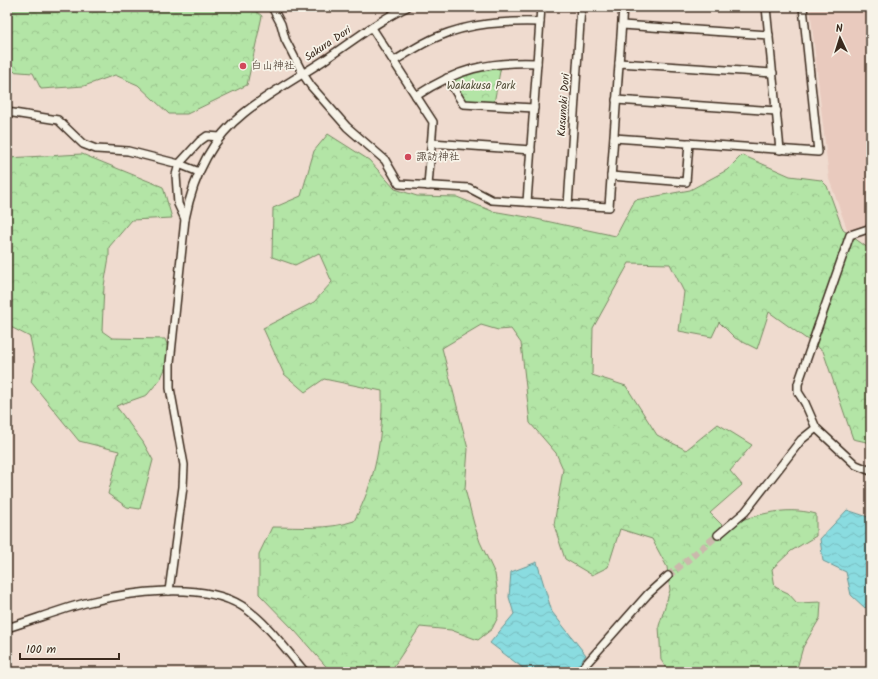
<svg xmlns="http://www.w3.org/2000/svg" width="878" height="679" viewBox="0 0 878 679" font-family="Kalam,'Klee One',sans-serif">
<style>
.built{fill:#e9cabe}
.forest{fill:url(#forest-crowns);stroke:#778862}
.water{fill:url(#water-waves);stroke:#6a9592}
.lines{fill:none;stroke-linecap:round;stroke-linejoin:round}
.minor-tunnel{stroke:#cbb8ac;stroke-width:7;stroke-dasharray:7 3.5;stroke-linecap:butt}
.minor-casing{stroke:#3b2a1e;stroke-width:10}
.minor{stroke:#f7f3e8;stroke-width:7}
.poi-dot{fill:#d1495b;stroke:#f7f3e8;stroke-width:1.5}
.labels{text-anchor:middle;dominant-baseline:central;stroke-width:3.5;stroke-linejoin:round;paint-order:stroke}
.street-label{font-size:11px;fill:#3b2a1e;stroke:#f7f3e8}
.poi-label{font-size:11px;fill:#3b2a1e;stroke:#f7f3e8;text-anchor:start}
.park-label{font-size:11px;fill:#534f39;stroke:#f7f3e8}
</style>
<defs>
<pattern id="forest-crowns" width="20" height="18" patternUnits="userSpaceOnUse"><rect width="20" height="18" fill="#b3e5a6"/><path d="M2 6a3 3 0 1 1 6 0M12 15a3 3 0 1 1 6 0" fill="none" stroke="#9bc58e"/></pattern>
<pattern id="water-waves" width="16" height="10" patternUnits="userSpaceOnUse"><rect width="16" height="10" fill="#8adce0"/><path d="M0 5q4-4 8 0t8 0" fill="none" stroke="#78bdc0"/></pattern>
</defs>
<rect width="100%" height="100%" fill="#efdbcf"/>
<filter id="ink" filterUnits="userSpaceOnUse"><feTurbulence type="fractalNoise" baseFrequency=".025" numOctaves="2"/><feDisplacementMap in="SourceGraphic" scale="8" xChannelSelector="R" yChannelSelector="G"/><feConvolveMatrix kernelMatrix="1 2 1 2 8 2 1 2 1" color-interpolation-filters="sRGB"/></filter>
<g filter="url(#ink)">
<!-- built -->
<polygon class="built" points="810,7 871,7 871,225 851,231 847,229 829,179"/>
<!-- forest -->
<g class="forest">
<polygon points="7,7 251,7 262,16 247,85 187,114 169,114 138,85 115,75 84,86 41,89 33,73 7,71"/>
<polygon points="501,66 494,103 465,101 451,79 464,73"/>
<path d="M328,134L369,160L395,189L417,196L457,197L492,211L527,217L616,236L635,200L690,190L727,170L742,155L790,176L821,180L827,186L843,230L868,248L871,249V443L853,439L823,351L769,312L757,349L735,338L719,322L712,337L679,331L684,292L670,264L629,263L593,328L592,375L626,386L657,435L686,450L718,424L752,445L730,471L742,485L710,513L723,526C754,516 783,505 816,514V536L791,551L772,569L775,587L788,593L797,603L821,602L820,618L803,647L796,672H669L661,660L659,626L670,590L667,567L652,539L620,529L608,567L592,575L565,559L554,525L563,469L556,453L530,423L521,343L511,329L498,330L481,325L442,348L468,449L465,489L474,524L480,542L495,574L497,588L498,617L492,629L478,640L451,630L420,627L394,666L396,672H331L295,631L259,594V554L272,527C299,527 328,530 354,521C376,481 383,436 382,391L324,379L305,392L284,374L263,328L314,302L332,282L319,253L295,265L272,257L273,208L301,196L314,151Z"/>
<polygon points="82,154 163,187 172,218 132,220 109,247 109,257 104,286 102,331 112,338 165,339 171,355 161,378 147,395 116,406 143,442 153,460 140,509 127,507 108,494 119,451 79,441 31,382 35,363 30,337 7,325 7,158"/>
</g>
<!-- water -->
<g class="water">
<polygon points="847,510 871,518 871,602 865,608 851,595 846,572 823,561 820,539"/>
<polygon points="537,562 552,612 586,655 574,672 528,672 490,643 514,614 509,597 511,572"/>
</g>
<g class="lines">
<!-- minor-tunnel -->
<polyline class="minor-tunnel" points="668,576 718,535"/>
<defs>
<g id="minor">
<polyline points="272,7 281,24 285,39 303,74 311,86 347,127 385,160 399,184 469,188 492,200 609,207 623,7"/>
<polyline points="766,7 780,150"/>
<polyline points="622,25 769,35"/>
<polyline points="372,28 433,122 428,186"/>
<path d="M394,61C408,53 422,43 437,37C470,23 505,21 540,22"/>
<polyline points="619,63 773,73"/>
<polyline points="447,78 463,104 534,108"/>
<path d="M416,96C457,69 488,61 537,63"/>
<polyline points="616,100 777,111"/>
<polyline points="7,112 58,120 83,144 96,149 128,151 179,164 199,172"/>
<polyline points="614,138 818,152 803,7"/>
<polyline points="431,143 531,150"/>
<polyline points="611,176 686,182 689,143"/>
<polyline points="527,202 541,7"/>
<polyline points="568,205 581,7"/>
<polyline points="185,219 178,204 176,175 179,164 200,141 207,136 220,137"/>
<polyline points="871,228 850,235 798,384 798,392 805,403 816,428 856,465 871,471"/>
<polyline points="718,535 745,512 801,440 816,428"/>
<path d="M169,591L183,487L184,465L170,388V363L185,219C193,178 211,139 244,113C269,93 297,78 323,61C350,43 377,21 407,7"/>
<path d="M7,628C33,620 59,610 85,603C129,592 202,581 242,606C267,622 286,650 305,672"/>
<polyline points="579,672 648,594 668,576"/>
</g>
</defs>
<!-- minor casing -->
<use href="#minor" class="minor-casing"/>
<!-- minor -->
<use href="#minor" class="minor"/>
</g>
</g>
<!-- markers -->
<g class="poi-dot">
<circle cx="243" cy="66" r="4"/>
<circle cx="408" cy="157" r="4"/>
</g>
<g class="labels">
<!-- street labels -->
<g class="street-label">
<text transform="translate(328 44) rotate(-34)">Sakura Dori</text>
<text transform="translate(564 105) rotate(-86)">Kusunoki Dori</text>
</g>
<!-- poi labels -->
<g class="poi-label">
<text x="251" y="66">白山神社</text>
<text x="416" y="157">諏訪神社</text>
</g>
<!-- park labels -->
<g class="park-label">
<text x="481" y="86">Wakakusa Park</text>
</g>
</g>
<!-- margin -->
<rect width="878" height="679" fill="none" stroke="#f7f3e8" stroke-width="24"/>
<rect x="12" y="12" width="854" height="655" fill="none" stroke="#3b2a1e" stroke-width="1.5" filter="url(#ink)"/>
<!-- north arrow -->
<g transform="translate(840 38) rotate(356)" stroke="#f7f3e8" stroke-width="3" paint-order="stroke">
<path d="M0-3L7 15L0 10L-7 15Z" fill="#3b2a1e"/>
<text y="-6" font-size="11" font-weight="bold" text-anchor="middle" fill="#3b2a1e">N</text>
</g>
<!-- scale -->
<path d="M20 653v6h99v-6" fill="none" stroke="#3b2a1e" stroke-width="2"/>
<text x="26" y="653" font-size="12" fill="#3b2a1e" stroke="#f7f3e8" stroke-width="3" paint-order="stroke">100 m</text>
</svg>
